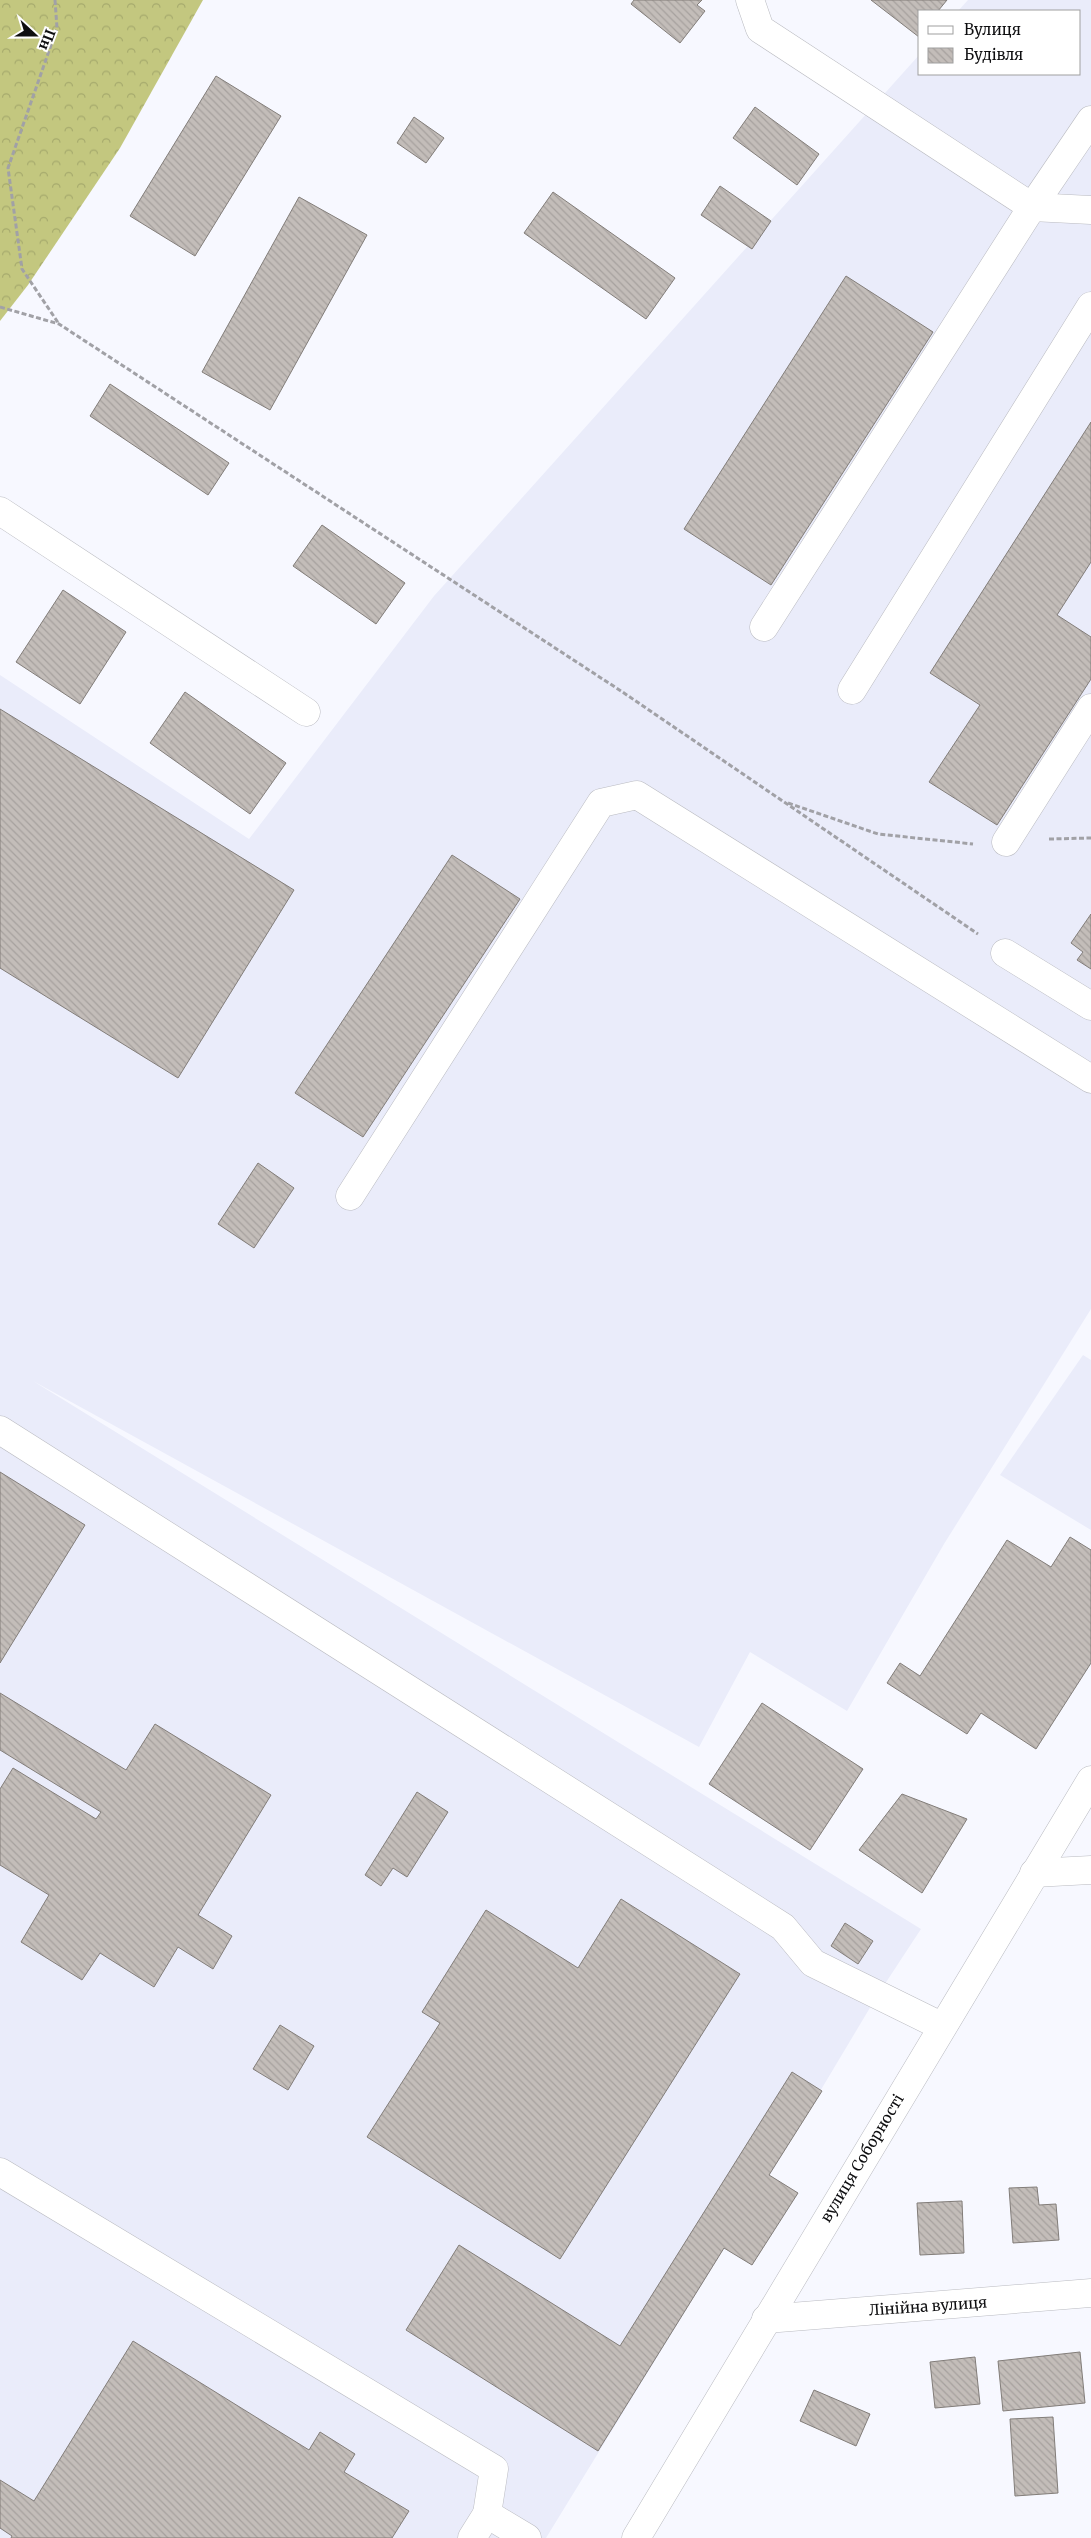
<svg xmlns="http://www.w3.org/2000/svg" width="1091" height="2538" viewBox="0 0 1091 2538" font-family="Merriweather,serif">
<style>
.built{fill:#eaecfa}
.forest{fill:url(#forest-crowns)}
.building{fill:url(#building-back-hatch);stroke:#827d79}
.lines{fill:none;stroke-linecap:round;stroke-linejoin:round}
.minor-casing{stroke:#babbc1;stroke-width:29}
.path{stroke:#a1a1a6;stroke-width:3;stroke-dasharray:5 2.5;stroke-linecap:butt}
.minor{stroke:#fff;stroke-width:28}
.labels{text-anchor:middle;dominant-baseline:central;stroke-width:4;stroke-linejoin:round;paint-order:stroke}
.street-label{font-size:15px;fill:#0e0e10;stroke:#fff}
</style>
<defs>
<pattern id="forest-crowns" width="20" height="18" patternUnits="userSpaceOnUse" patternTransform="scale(1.25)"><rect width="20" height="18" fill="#c3c77f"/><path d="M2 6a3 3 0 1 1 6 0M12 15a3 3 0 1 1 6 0" fill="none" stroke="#a6aa6d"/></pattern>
<pattern id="building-back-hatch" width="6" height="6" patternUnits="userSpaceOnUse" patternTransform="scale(1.25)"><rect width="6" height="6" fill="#c3bdb9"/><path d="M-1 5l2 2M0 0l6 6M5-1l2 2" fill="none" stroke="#a6a19e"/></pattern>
</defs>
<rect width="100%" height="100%" fill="#f7f8ff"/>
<!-- built -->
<g class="built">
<polygon points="968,0 1091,0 1091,1309 944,1544 847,1711 750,1652 699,1747 33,1381 921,1929 877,1996 770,2175 798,2193 752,2265 724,2248 546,2538 0,2538 0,675 249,839 434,596 920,54 920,74 1080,74 1080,11 958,11"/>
<polygon points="1083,1355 1091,1360 1091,1530 1000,1475"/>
</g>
<!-- forest -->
<polygon class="forest" points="0,0 203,0 120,148 28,285 0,321"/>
<!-- building -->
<g class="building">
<polygon points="634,0 702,0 697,5 705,11 680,43 631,4"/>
<polygon points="871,0 947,0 938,11 920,11 919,37"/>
<polygon points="216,76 281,116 195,256 130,216"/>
<polygon points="755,107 819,154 797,185 733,138"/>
<polygon points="414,117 444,138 426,163 397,143"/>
<polygon points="720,186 771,221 752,249 701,215"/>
<polygon points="553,192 675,278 646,319 524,233"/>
<polygon points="299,197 367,235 270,410 202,372"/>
<polygon points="846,276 933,332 771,585 684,529"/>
<polygon points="110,384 229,463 208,495 90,416"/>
<polygon points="1091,422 1091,562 1057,615 1091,637 1091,679 997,825 929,782 980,705 930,673"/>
<polygon points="322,525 405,583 376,624 293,566"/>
<polygon points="63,590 126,632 80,704 16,662"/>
<polygon points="185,692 286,763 250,814 150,743"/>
<polygon points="0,709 294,890 178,1078 0,968"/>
<polygon points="452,855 520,899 363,1137 295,1093"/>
<polygon points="1091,914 1091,969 1077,960 1083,952 1071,943"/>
<polygon points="258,1163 294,1188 254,1248 218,1224"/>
<polygon points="0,1472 85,1525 0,1663"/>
<polygon points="1070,1537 1091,1550 1091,1663 1036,1749 981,1713 967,1734 887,1683 900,1663 920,1676 1007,1540 1051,1567"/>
<polygon points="0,1693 126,1770 155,1724 271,1795 198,1915 232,1936 213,1969 178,1947 154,1987 100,1953 82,1980 21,1942 49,1895 0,1865 0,1789 13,1768 96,1819 101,1812 0,1750"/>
<polygon points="762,1703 863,1769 810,1850 709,1784"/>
<polygon points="417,1792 448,1812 407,1877 393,1868 381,1886 365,1875"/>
<polygon points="902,1794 967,1819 922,1893 859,1850"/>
<polygon points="621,1899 740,1974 560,2259 367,2137 440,2023 422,2012 486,1910 578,1968"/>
<polygon points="845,1923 873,1941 858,1964 831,1946"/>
<polygon points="280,2025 314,2046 288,2090 253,2069"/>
<polygon points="792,2072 822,2091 769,2175 798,2193 752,2265 724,2248 598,2451 406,2330 459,2245 620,2346"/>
<polygon points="1037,2187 1039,2205 1056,2204 1059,2240 1013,2243 1009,2188"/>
<polygon points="962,2201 964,2253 920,2255 917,2203"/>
<polygon points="133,2341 309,2450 320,2432 355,2454 344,2472 409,2511 392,2538 11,2538 12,2536 0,2528 0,2480 34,2501"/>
<polygon points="1080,2352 1085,2403 1003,2411 998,2361"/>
<polygon points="975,2357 980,2404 935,2408 930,2362"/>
<polygon points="814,2390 870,2414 856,2446 800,2421"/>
<polygon points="1053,2417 1058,2493 1015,2496 1010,2419"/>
</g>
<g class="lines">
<defs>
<g id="minor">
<polyline points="750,0 760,29 1032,207 1091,210"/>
<polyline points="0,511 306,712"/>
<polyline points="764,627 1032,207 1091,120"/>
<polyline points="852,690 1091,306"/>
<polyline points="1006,842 1091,708"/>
<polyline points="1005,953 1091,1006"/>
<polyline points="350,1196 601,803 637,795 1091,1079"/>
<polyline points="0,1430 783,1927 813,1963 941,2026"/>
<polyline points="1034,1873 1091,1870"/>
<polyline points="0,2172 494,2469 487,2514 527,2538"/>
<polyline points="766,2319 1091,2293"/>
<polyline points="472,2538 487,2514"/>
<polyline points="636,2538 1091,1780"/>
</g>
</defs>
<!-- minor casing -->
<use href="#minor" class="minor-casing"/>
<!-- path -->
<g class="path">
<polyline points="55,0 57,28 8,168 22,269 59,324"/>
<polyline points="0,307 59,324 621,691 978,934"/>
<polyline points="788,803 878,834 973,844"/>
<polyline points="1049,839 1091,838"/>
</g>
<!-- minor -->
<use href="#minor" class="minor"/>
</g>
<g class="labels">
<!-- street labels -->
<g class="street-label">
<text transform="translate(862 2158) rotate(-59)">вулиця Соборності</text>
<text transform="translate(928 2306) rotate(-4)">Лінійна вулиця</text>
</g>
</g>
<!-- legend -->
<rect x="918" y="10" width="162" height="65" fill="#ffffff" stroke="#9f9f9f"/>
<rect x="928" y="26" width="25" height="8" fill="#ffffff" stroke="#9f9f9f"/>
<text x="964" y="35" font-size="15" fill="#0e0e10">Вулиця</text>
<rect x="928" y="48" width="25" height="15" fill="url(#building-back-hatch)" stroke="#9f9f9f"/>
<text x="964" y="60" font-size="15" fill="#0e0e10">Будівля</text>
<!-- north arrow -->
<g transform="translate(35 35) rotate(111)" stroke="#ffffff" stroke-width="4" paint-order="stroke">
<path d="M0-4L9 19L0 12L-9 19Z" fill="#0e0e10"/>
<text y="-8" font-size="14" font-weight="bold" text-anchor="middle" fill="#0e0e10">Пн</text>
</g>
</svg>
